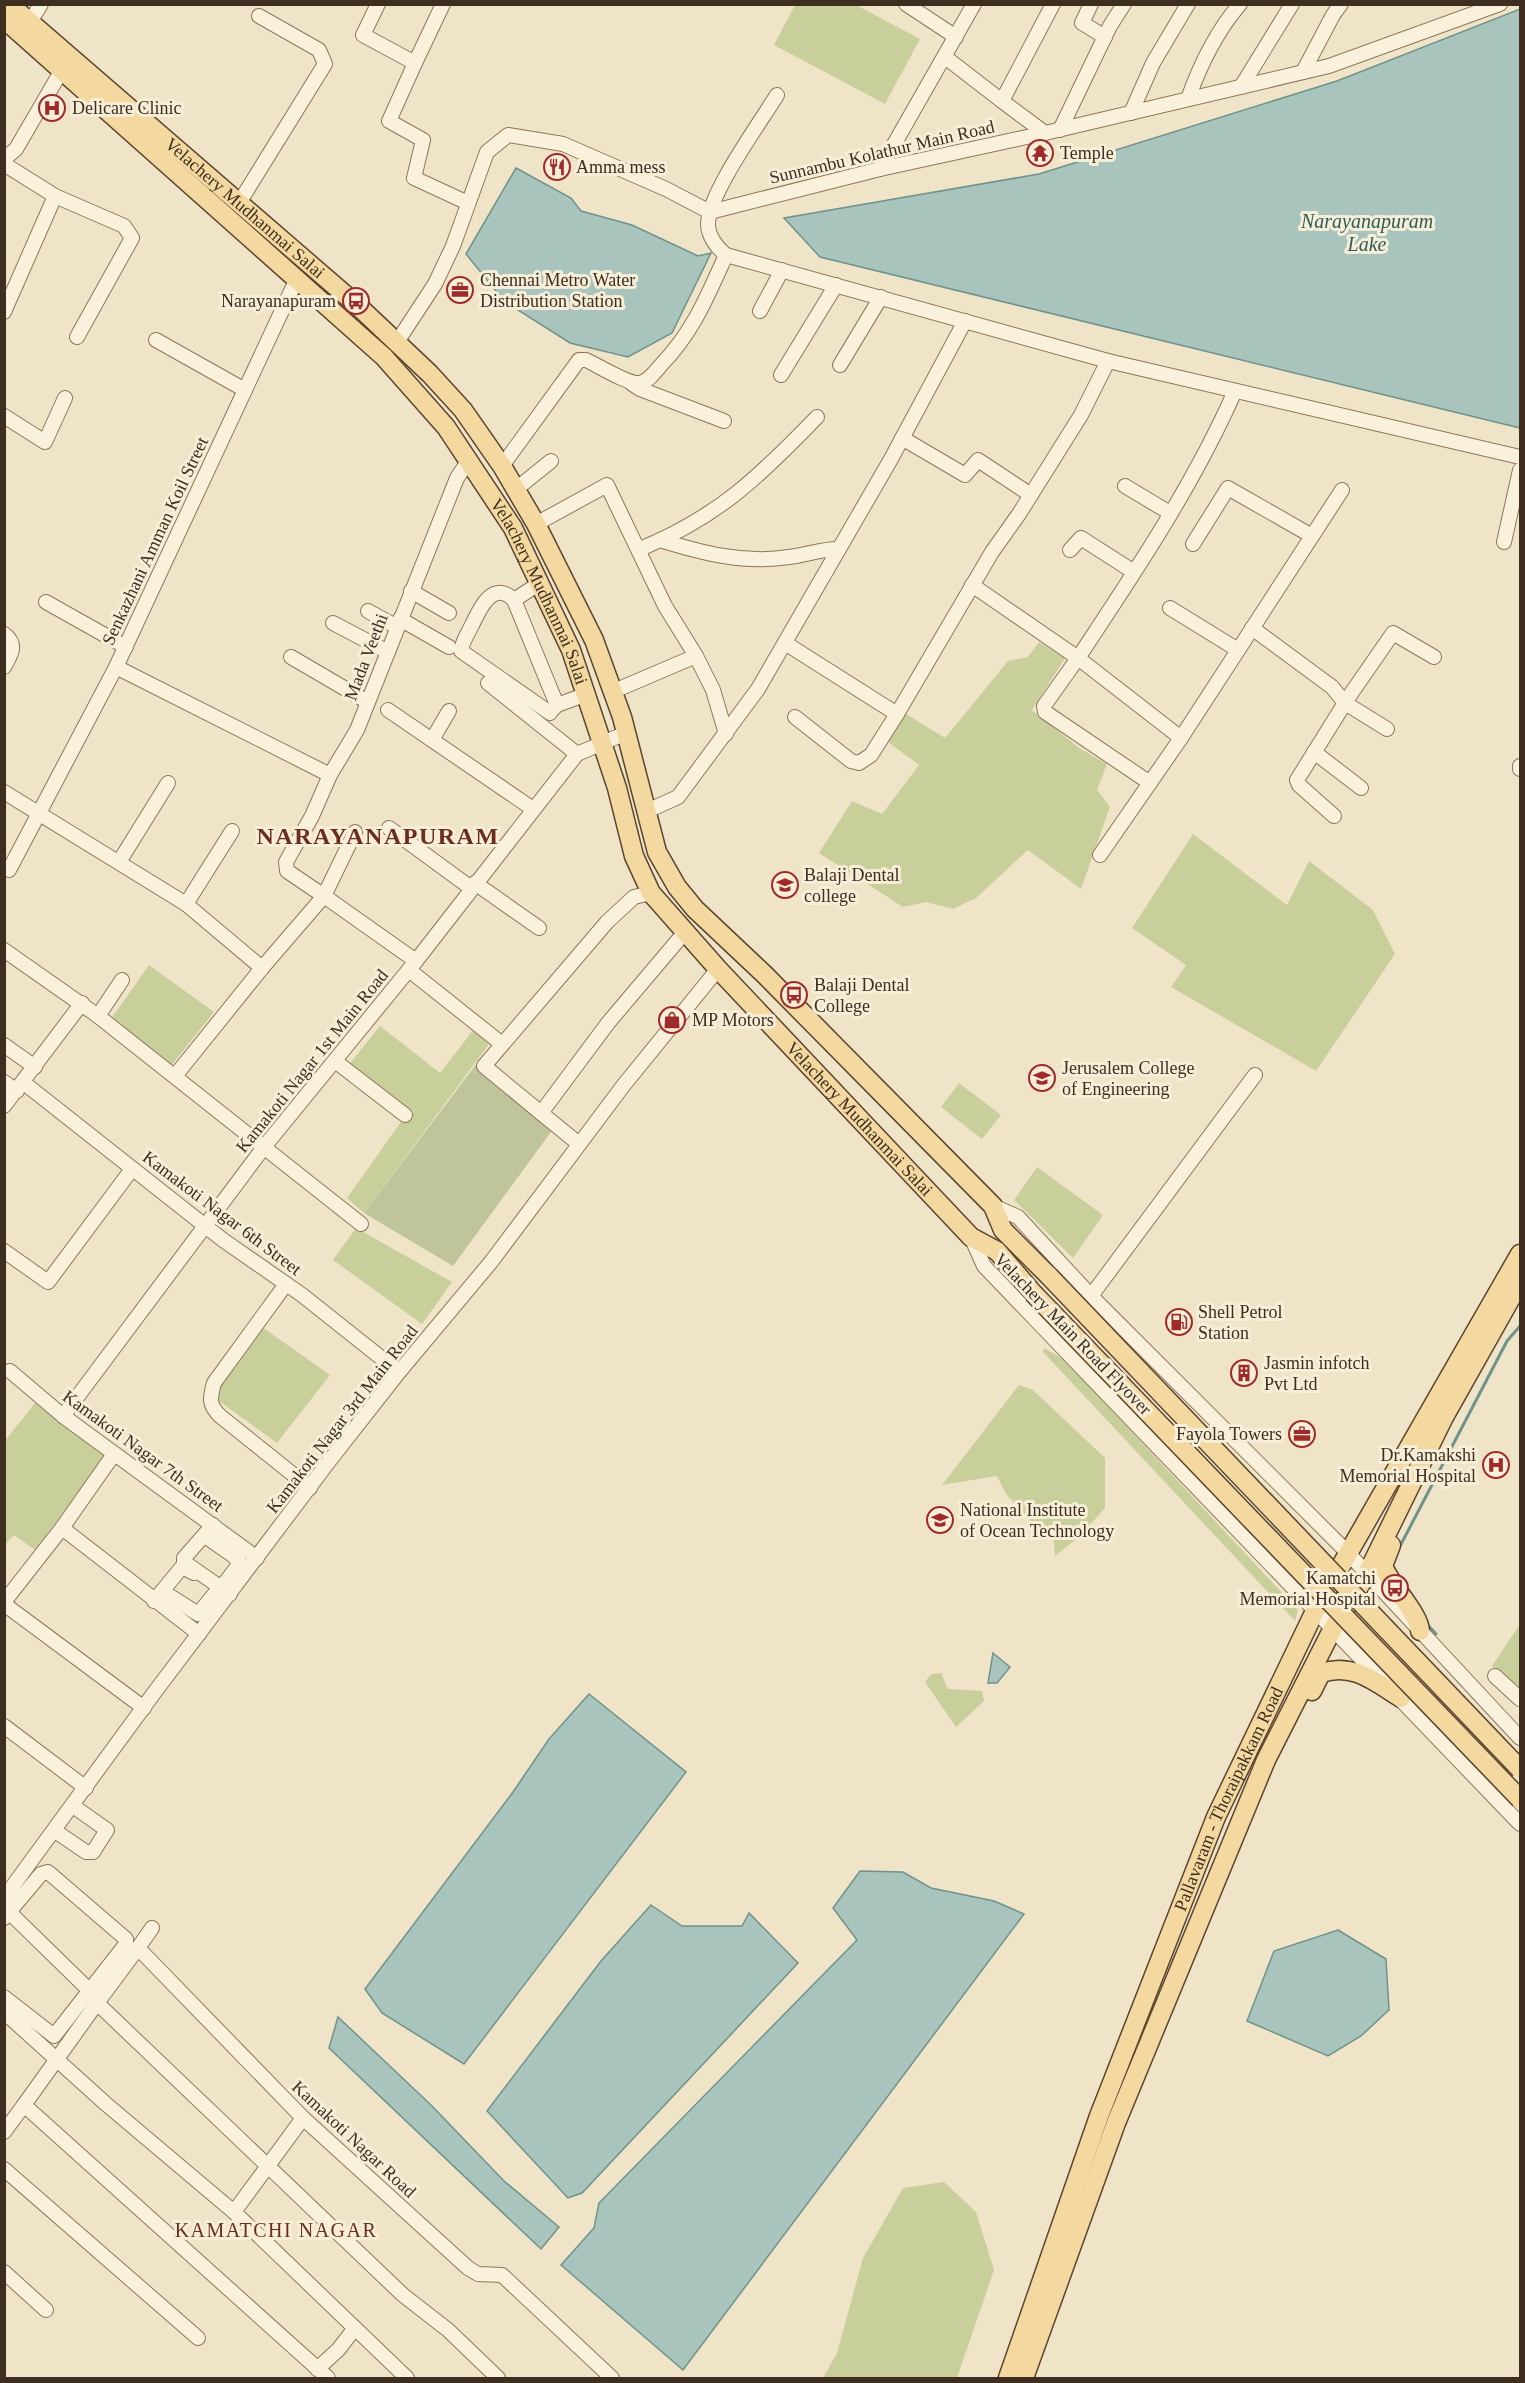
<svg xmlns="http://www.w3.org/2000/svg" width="1525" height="2383" viewBox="0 0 1525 2383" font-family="Georgia,serif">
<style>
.green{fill:#c9cf9b}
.cemetery{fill:#bfc49a}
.water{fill:#a9c4bc;stroke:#6f938a;stroke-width:1.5}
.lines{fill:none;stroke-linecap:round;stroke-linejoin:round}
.stream{stroke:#6f938a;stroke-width:3}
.minor-casing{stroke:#8d765c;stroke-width:16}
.major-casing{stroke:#5b4430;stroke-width:21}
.minor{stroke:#faf1dc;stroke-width:14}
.major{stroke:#f3d9a0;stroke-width:18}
.major-bridge-casing{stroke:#5b4430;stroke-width:21;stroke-linecap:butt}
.major-bridge{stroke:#f3d9a0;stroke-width:18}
.labels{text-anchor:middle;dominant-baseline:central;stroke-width:6;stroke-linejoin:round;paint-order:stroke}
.poi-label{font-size:18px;fill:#3d2e20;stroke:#f7eed8;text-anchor:start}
.street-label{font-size:18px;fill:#3d2e20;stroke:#f7eed8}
.water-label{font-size:20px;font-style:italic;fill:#2f5d5a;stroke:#f7eed8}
.neighbourhood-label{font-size:20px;letter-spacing:1.5px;fill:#6b2e1e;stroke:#f7eed8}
.district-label{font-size:24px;font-weight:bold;letter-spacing:1.5px;fill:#6b2e1e;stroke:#f7eed8}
</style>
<rect width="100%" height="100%" fill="#f0e4c8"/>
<!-- green -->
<g class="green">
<polygon points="795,5 856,5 920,39 885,104 774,45"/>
<polygon points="1039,642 1065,658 1032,710 1079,748 1107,764 1097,790 1110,807 1081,889 1028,850 976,898 953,909 926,902 903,907 819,853 852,801 882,814 919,765 888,742 903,712 945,738 1008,661 1028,657"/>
<polygon points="1193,834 1287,905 1309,861 1373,910 1395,954 1316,1071 1171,987 1186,965 1132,928"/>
<polygon points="149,965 214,1012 171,1066 111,1019"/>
<polygon points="380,1026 440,1073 474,1029 489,1044 364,1213 347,1198 403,1119 344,1071"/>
<polygon points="959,1083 1001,1115 982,1139 941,1107"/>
<polygon points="1037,1167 1103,1215 1073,1258 1014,1200"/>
<polygon points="356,1228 452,1282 422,1324 333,1260"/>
<polygon points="262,1327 330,1375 277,1443 212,1396"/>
<polygon points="1044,1348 1065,1360 1298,1610 1295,1621 1043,1352"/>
<polygon points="1019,1385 1033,1390 1105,1458 1105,1508 1079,1537 1055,1556 1053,1533 1035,1535 1031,1521 1006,1494 997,1476 942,1485"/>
<polygon points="35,1403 106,1455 35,1550 14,1535 5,1545 4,1442"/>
<polygon points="1520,1624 1520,1692 1492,1666"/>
<polygon points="941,1673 948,1689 982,1691 984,1701 956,1727 925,1682 931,1674"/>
<polygon points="944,2182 976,2212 994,2270 957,2378 823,2378 837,2353 863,2258 903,2188"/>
</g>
<!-- cemetery -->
<polygon class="cemetery" points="477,1063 553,1129 453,1266 364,1213"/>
<!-- water -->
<g class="water">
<polygon points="1520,9 1520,428 820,257 784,218 1039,174 1337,81"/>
<polygon points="516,168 571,198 581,211 632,225 698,256 711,253 672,333 628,357 570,343 504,301 466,254"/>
<polygon points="993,1653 1010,1667 997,1683 988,1683"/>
<polygon points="589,1694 686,1772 464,2064 382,2013 365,1989 513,1792 549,1739"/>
<polygon points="860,1871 903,1872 931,1888 994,1901 1024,1914 683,2370 561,2265 594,2228 599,2203 857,1940 833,1908"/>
<polygon points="651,1905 682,1926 742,1926 749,1913 798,1963 582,2193 568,2198 487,2111 601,1961"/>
<polygon points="1338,1930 1386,1959 1389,2010 1361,2036 1328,2056 1247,2021 1274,1951"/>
<polygon points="338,2017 432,2106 504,2181 559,2227 541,2249 329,2048"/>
</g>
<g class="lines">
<!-- stream -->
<g class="stream">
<polyline points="1398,1550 1507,1341 1520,1326"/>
<polyline points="1426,1623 1436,1634"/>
</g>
<defs>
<g id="minor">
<polyline points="378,4 363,35 415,63 389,121 423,140 414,178 468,203"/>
<polyline points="906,4 956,37"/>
<polyline points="1091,4 1082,23 1105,37"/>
<polyline points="30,22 41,4"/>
<polyline points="945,57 1002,101"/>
<polyline points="415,63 443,4"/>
<polyline points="1303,72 1333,15 1341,4"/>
<polyline points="1241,87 1292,4"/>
<path d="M777,95C760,123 708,194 708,224C708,236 717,248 726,255L1108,361L1520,457"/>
<path d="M1188,99C1200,65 1216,32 1240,4"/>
<polyline points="1131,113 1153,63 1188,4"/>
<polyline points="1060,130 1110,26 1124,4"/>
<polyline points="1045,133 1002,101 1053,4"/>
<polyline points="4,159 16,149 66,63"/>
<polyline points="4,164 55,196 124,226 132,238 77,337"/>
<polyline points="880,169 974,4"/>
<polyline points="239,203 325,64 319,50 259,16"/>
<polyline points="760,311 782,270"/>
<polyline points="4,312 55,196"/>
<polyline points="156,340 245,390"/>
<polyline points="397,342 435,284 453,246 487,152 508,135 563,144 666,189 710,212 880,169 1045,133 1329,66 1500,4"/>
<polyline points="840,365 881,297"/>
<polyline points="781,375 836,285"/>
<polyline points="631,383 640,389 724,421"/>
<path d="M1235,391C1193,486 1135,572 1078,658L1181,738L1342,490"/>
<polyline points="4,416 45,442 65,398"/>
<polyline points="902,438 965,475 978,460 1031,495"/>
<path d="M502,466L579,360H586C597,365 629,385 640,383C649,381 655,372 661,365C693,332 707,297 726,255"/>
<polyline points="1125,486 1170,513"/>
<polyline points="515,490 551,461"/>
<polyline points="536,524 607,485 665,606 696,656"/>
<path d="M660,540C702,553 744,564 789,557C806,555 821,549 839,549"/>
<polyline points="1504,542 1520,470"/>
<polyline points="1193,544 1228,488 1312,536"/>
<path d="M640,549C718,517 759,477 817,417"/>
<polyline points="1070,550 1081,538 1134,572"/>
<polyline points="540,583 514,600 557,705"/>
<polyline points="972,585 1078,658 1044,706 1045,712 1150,783"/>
<polyline points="411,591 449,613"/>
<path d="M514,600C493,579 480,608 472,625C468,633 462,642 461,651L550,713"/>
<polyline points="46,602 126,647"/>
<polyline points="1170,608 1238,650"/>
<polyline points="368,611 397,627"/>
<polyline points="400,619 449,647"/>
<polyline points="333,623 388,652"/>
<polyline points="1252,628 1332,687 1345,703 1387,729"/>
<path d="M4,634C18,644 11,655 4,667"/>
<polyline points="785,643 897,714 992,552 1019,514 1081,415 1108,361"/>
<polyline points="291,657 368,702"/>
<polyline points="116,667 330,775"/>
<polyline points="488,683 577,754"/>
<polyline points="614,691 696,656 713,690 726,734"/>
<polyline points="388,710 533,809"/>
<polyline points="551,711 557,705 587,694"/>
<polyline points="795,717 851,761 859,763 871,755 897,714"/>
<polyline points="432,740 449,711"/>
<polyline points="1314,752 1361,788"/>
<polyline points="1520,766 1520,769"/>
<polyline points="4,792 186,904 262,968 324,896 416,961"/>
<polyline points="647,811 678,797 758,689 891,459 965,321"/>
<polyline points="1334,816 1299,785 1297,780 1348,698 1393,633 1434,657"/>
<polyline points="389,828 471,888"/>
<polyline points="355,832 324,896 287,871 286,862 312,816 330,775 357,730 457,478 469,460"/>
<polyline points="1100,855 1181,738"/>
<polyline points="119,862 168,783"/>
<polyline points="9,870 116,667 285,304 294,285 298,283"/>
<polyline points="475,883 539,928"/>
<polyline points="651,893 634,897 607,922 484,1066 541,1113 608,1023 685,932"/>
<polyline points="186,904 232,831"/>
<polyline points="4,950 98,1016 361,1224"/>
<polyline points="409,970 502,1044"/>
<polyline points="98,1016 122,980"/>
<polyline points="4,1045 35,1067"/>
<polyline points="335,1061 405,1115"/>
<polyline points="175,1076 262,968"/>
<polyline points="4,1082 17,1091"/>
<polyline points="24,1083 223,1240 302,1295 399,1372"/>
<polyline points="4,1106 82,1003"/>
<polyline points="541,1113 579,1144"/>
<polyline points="993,1206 1018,1217 1091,1296 1348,1553 1520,1738"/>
<polyline points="971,1237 984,1266 1520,1824"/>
<polyline points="4,1251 48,1282 132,1169"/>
<path d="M286,1284L214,1383C210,1398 208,1404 220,1416L310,1488"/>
<polyline points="1091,1296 1255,1075"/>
<polyline points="10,1371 63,1416 257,1558"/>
<polyline points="63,1416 264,1147 416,961 577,754 626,733"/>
<polyline points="114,1454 62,1528 199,1634"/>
<polyline points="213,1525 184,1558 184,1562 230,1594"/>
<polyline points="205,1536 235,1557"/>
<polyline points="221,1588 240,1563 235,1557 242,1548"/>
<polyline points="162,1591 198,1614 217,1591"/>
<polyline points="154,1601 182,1567 194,1573"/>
<polyline points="4,1602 62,1528"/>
<polyline points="4,1604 144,1708"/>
<polyline points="1495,1676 1520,1699"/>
<polyline points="4,1726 86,1788"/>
<polyline points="55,1831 86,1852 93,1852 107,1830 73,1806"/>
<polyline points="4,1898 154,1693 330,1460 399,1372 491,1262 623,1086 718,969"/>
<polyline points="4,1907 90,1991"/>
<polyline points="4,1918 41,1874 48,1872 126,1939 126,1944 54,2036 4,1997"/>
<polyline points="138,1948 152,1928"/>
<polyline points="97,2003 24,2105 328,2378"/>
<polyline points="4,2012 106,2104 234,2212 407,2378"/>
<polyline points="4,2132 24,2105"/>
<polyline points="4,2169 198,2338"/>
<polyline points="234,2212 303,2118"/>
<polyline points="4,2272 46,2310"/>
<polyline points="317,2369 338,2350 355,2328"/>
<polyline points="498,2378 448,2330 403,2295 97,2003 138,1948 303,2118 468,2268 478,2274 502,2275 612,2378"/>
</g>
<g id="major">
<path id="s1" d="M9,4L357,305L430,374L463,410L502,466L536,524L594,640L622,717L657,852L677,887L695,909L764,974L993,1206L1003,1230L1049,1276"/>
<path id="s2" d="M4,19L384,357L446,427L513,528L571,650L617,788L634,856L651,893L718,969L971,1237L997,1251L1033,1293"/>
<path d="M1391,1545L1383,1566C1391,1586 1420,1615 1420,1631"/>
<path d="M1312,1691L1321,1673C1353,1662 1375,1682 1401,1698"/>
<path id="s3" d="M1008,2378L1099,2116L1216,1817L1315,1611L1520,1254"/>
<polyline points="1024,2378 1116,2123 1266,1760 1332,1630 1367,1574 1444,1417 1520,1282"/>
</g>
</defs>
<!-- minor casing -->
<use href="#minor" class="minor-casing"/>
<!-- major casing -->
<use href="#major" class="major-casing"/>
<!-- minor -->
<use href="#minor" class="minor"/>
<!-- major -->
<use href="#major" class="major"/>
<defs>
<g id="major-bridge">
<polyline points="1049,1276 1520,1769"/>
<polyline points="1033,1293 1520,1799"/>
</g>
</defs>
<!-- major-bridge casing -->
<use href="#major-bridge" class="major-bridge-casing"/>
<!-- major-bridge -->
<use href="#major-bridge" class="major-bridge"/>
</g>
<!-- icons -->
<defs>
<symbol id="hospital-ring" viewBox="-11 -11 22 22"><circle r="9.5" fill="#f7eed8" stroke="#9e2a2b" stroke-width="1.5"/><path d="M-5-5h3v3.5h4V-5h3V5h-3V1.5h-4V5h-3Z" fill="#9e2a2b"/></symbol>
<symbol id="temple-ring" viewBox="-11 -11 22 22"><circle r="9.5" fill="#f7eed8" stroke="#9e2a2b" stroke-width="1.5"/><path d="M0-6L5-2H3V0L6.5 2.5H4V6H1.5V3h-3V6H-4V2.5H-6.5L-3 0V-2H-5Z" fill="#9e2a2b"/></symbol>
<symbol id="restaurant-ring" viewBox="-11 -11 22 22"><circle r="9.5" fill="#f7eed8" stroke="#9e2a2b" stroke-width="1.5"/><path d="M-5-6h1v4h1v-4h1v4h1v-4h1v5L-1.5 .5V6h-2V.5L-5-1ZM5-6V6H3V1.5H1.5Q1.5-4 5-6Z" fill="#9e2a2b"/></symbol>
<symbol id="office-ring" viewBox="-11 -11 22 22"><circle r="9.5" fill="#f7eed8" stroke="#9e2a2b" stroke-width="1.5"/><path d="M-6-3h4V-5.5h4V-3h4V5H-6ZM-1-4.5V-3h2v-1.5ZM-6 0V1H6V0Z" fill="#9e2a2b"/></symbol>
<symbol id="bus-ring" viewBox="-11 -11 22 22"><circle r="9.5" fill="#f7eed8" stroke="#9e2a2b" stroke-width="1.5"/><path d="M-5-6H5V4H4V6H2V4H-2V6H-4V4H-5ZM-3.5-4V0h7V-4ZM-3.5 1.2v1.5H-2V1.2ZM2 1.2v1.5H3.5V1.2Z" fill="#9e2a2b"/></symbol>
<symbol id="university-ring" viewBox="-11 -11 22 22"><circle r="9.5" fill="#f7eed8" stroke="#9e2a2b" stroke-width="1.5"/><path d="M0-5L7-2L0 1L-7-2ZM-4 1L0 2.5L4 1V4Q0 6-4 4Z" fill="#9e2a2b"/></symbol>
<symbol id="shop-ring" viewBox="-11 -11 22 22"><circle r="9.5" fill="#f7eed8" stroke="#9e2a2b" stroke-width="1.5"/><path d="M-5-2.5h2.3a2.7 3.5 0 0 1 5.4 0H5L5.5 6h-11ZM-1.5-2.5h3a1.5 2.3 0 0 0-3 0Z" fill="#9e2a2b"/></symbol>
<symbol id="fuel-ring" viewBox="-11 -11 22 22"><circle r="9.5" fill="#f7eed8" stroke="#9e2a2b" stroke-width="1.5"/><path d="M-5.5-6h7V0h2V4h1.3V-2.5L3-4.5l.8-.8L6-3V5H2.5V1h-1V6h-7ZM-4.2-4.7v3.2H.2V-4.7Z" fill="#9e2a2b"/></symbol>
<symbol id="building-ring" viewBox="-11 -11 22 22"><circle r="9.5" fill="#f7eed8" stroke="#9e2a2b" stroke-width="1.5"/><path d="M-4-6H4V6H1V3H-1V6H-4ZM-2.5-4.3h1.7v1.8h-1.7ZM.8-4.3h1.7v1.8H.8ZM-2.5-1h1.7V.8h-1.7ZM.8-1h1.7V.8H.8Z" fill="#9e2a2b"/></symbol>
</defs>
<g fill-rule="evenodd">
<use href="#hospital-ring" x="37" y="93" width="30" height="30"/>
<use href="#temple-ring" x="1025" y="138" width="30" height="30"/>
<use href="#restaurant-ring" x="542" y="152" width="30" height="30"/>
<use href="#office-ring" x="445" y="275" width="30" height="30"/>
<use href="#bus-ring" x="341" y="286" width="30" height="30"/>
<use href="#university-ring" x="770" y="870" width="30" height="30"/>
<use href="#bus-ring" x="779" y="980" width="30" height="30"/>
<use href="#shop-ring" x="657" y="1005" width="30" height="30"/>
<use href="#university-ring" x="1027" y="1063" width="30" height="30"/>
<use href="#fuel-ring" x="1164" y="1307" width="30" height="30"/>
<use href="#building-ring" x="1229" y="1358" width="30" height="30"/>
<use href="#office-ring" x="1287" y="1419" width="30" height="30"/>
<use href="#hospital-ring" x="1481" y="1450" width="30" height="30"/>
<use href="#university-ring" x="925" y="1505" width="30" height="30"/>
<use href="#bus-ring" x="1380" y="1573" width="30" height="30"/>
</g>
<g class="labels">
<!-- poi labels -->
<g class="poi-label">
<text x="72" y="108">Delicare Clinic</text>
<text x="1060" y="153">Temple</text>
<text x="576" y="167">Amma mess</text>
<text x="480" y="280">Chennai Metro Water<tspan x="480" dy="21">Distribution Station</tspan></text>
<text x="336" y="301" text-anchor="end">Narayanapuram</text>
<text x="804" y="875">Balaji Dental<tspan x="804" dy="21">college</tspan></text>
<text x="814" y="985">Balaji Dental<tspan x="814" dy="21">College</tspan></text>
<text x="692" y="1020">MP Motors</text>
<text x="1062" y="1068">Jerusalem College<tspan x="1062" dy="21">of Engineering</tspan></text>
<text x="1198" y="1312">Shell Petrol<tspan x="1198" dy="21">Station</tspan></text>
<text x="1264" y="1363">Jasmin infotch<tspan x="1264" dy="21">Pvt Ltd</tspan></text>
<text x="1282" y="1434" text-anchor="end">Fayola Towers</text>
<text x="1476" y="1455" text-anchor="end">Dr.Kamakshi<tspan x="1476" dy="21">Memorial Hospital</tspan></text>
<text x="960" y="1510">National Institute<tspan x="960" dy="21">of Ocean Technology</tspan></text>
<text x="1376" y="1578" text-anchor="end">Kamatchi<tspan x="1376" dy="21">Memorial Hospital</tspan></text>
</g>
<!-- street labels -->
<g class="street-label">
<text transform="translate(882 152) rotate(-13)">Sunnambu Kolathur Main Road</text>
<text stroke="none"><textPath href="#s1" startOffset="312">Velachery Mudhanmai Salai</textPath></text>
<text transform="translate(155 541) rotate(-65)">Senkazhani Amman Koil Street</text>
<text stroke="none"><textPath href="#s2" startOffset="792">Velachery Mudhanmai Salai</textPath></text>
<text transform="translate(366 657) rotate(-69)">Mada Veethi</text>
<text transform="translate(312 1061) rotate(-51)">Kamakoti Nagar 1st Main Road</text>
<text stroke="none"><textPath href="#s2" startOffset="1422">Velachery Mudhanmai Salai</textPath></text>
<text transform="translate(222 1213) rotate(37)">Kamakoti Nagar 6th Street</text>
<text transform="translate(1073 1334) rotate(46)">Velachery Main Road Flyover</text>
<text transform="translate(342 1419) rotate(-52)">Kamakoti Nagar 3rd Main Road</text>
<text transform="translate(143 1451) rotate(36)">Kamakoti Nagar 7th Street</text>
<text stroke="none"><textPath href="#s3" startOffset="620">Pallavaram - Thoraipakkam Road</textPath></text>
<text transform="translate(354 2139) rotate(43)">Kamakoti Nagar Road</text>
</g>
<!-- water labels -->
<g class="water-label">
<text x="1367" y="221">Narayanapuram<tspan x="1367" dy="23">Lake</tspan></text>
</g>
<!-- neighbourhood labels -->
<g class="neighbourhood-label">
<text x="276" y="2230">KAMATCHI NAGAR</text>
</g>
<!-- district labels -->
<g class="district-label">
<text x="378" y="836">NARAYANAPURAM</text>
</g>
</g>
<!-- border -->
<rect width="1525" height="2383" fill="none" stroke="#3d2e20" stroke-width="12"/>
</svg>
